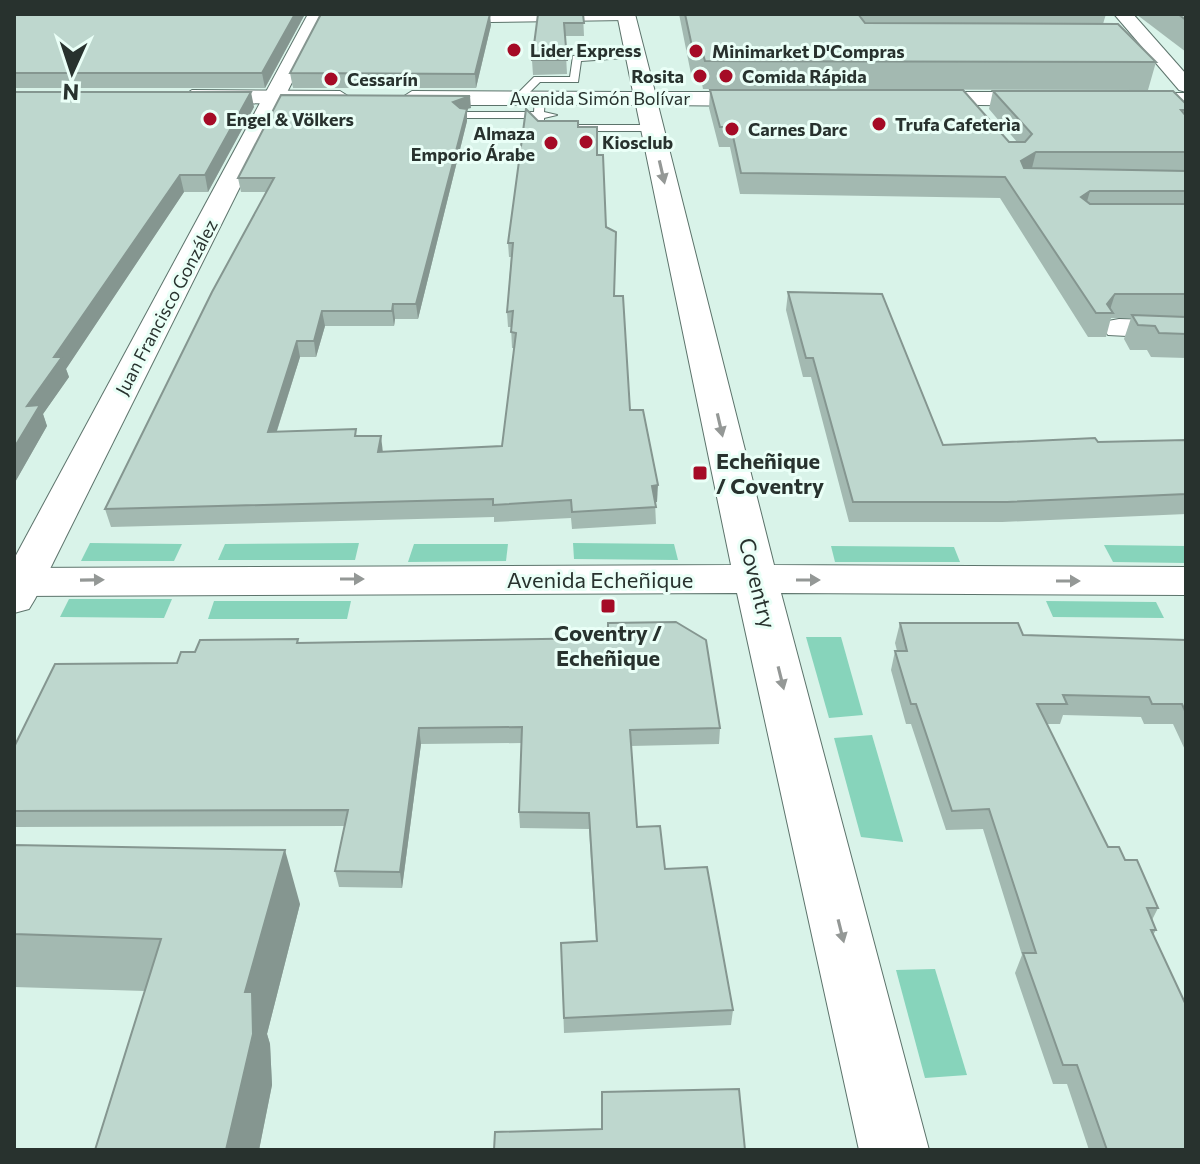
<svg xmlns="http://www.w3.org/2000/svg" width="1200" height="1164" viewBox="0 0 1200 1164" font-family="Commissioner,sans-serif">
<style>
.green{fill:#87d4bb}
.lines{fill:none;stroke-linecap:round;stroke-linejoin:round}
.lane-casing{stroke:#5c736b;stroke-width:2}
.street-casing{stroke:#5c736b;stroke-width:2}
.secondary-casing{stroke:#5c736b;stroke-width:2}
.lane{fill:#fff;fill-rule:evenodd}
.street{fill:#fff;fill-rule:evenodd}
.secondary{fill:#fff;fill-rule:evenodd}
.wall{fill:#a3b9b1}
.shaded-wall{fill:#859690}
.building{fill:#bed7ce;stroke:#859690;stroke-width:2}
.oneway{fill:#949896}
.poi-dot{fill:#a50b26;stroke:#eafff7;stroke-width:3}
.labels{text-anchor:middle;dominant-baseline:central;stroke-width:6;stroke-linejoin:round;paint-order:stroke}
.far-poi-label{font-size:18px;font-weight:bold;fill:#28322e;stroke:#eafff7;text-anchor:start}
.far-street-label{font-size:18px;fill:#28322e;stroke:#eafff7}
.poi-label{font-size:22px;font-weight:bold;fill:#28322e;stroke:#eafff7;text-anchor:start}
.street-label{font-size:22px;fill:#28322e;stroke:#eafff7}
</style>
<rect width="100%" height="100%" fill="#d9f3e9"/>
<!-- green -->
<g class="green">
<polygon points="90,543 182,544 174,561 81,561"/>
<polygon points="359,543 355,560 218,560 225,544"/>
<polygon points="573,543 674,544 678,560 574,559"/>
<polygon points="414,544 508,544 506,561 408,562"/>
<polygon points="1104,545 1186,546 1186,563 1113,562"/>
<polygon points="831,546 954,547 960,562 835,562"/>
<polygon points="69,599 172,599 164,618 60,617"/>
<polygon points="214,601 351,601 347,619 208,619"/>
<polygon points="1046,601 1156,602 1164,618 1053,617"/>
<polygon points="806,637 841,637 863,715 829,718"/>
<polygon points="872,735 903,841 903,842 861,837 834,738"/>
<polygon points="935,969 967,1075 925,1078 896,970"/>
</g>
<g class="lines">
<defs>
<g id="lane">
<polygon points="635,52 638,57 581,61 578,82 540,82 522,100 513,98 534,77 570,77 573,56"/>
<polygon points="540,95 545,98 544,112 557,115 544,118 544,125 652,125 657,128 652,131 538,131 533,128 533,118 462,118 457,115 462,112 534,112 535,98"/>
</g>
<g id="street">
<polygon points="308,14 326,14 35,599 29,609 14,613 14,559"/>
<polygon points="484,14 634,14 635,15 626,20 491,22 485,21"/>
<polygon points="1114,14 1133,14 1186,74 1186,92 1179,90"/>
<polygon points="1119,319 1186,321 1186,339 1108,335 1103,328 1108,321"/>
</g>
<g id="secondary">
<polygon points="617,14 635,14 655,92 768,92 779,99 768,106 658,105 774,565 1186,567 1186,595 781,593 929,1150 859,1150 737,593 14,596 14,568 731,565 636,105 412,105 401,98 412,91 633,92"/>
<polygon points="192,90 340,91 351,98 340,105 184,102 181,97"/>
<polygon points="912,92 1052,92 1063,99 1052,106 904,104 901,99"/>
<polygon points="1120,93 1186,93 1186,107 1112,105 1109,100 1112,95"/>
</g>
</defs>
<!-- lane casing -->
<use href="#lane" class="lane-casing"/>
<!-- street casing -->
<use href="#street" class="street-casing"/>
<!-- secondary casing -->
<use href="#secondary" class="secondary-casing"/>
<!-- lane -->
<use href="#lane" class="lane"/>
<!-- street -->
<use href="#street" class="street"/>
<!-- secondary -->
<use href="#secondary" class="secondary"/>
</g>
<!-- wall -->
<g class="wall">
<polygon points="14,14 305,14 265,88 14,88"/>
<polygon points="538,14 583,14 584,36 565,36 567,74 533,75 532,60"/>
<polygon points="679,14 1106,14 1103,24 1156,62 1148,90 703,89 701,79 692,79"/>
<polygon points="1136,14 1186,14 1186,52"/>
<polygon points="491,25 476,88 293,88 290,73"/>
<polygon points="710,90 1009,142 1017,142 989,109 993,91 1186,104 1186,358 1151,357 1147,350 1130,350 1124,339 1131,318 1111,318 1106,337 1088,337 1000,198 740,194 730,147 719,147 709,108"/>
<polygon points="14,92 254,107 208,192 184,192 66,369 69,377 43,414 47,426 14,484"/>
<polygon points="471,108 467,109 467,121 418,319 395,319 394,326 325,326 316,357 300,357 277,431 357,436 383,452 502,446 514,348 512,348 511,327 508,327 507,312 511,257 509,257 508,243 538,121 578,127 597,155 614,296 630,410 657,502 655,502 656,524 572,529 571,518 494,522 494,517 111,527 105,509 267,192 241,192 238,178"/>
<polygon points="788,292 943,445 1186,440 1186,514 1002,522 849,522 811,377 803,377 786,310"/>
<polygon points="608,623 720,728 719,744 631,746 637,827 665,869 733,1010 731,1025 564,1033 561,943 596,941 589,829 520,828 519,812 522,743 421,744 402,888 339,887 335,871 345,826 15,827 14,824 14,747 177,663 195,652 299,643 608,638"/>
<polygon points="900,623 1023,635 1186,640 1186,752 1173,724 1144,724 1141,717 1063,715 1060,724 1047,724 1108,847 1125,860 1158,908 1152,920 1156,930 1153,935 1186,1150 1089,1150 1067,1084 1053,1084 1015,973 1022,955 983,829 946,830 911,724 906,724 891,670 895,651 897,651 895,643"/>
<polygon points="14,845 300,904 267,1034 270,1044 272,1085 259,1150 95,1150 145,991 14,987"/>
</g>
<!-- shaded-wall -->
<g class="shaded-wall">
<polygon points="295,14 305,14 265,88 262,73"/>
<polygon points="490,14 491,25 476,88 475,74"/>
<polygon points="251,92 254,107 208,192 205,175"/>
<polygon points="470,96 471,108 467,109 467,121 418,319 416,304 454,114 453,102"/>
<polygon points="1036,152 1031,172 1016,181 1021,161"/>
<polygon points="180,175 184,192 66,369 69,377 43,414 47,426 14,484 14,448 27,406 54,357"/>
<polygon points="1090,191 1084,212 1081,197"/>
<polygon points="1115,294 1109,313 1107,304"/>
<polygon points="393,304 395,319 394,326 392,311"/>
<polygon points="322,311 325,326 316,357 314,341"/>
<polygon points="297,341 300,357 271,449 268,432"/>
<polygon points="381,436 383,453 378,452"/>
<polygon points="658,485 657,502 651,503 652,486"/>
<polygon points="419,728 421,744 402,888 400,872"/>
<polygon points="285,850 300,904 267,1034 270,1044 272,1085 259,1150 226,1150 245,992"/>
</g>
<!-- building -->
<g class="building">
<polygon points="14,14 295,14 262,73 14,73"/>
<polygon points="321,14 490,14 475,74 290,73"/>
<polygon points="538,14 583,14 584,23 564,23 567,60 532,60"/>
<polygon points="685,14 858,14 865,23 1118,24 1156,62 705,61 702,51 693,51"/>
<polygon points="1178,14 1186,14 1186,20"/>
<polygon points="710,90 963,90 1009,142 1025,142 1032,134 993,91 1173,91 1186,104 1186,110 1181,110 1186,116 1186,152 1036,152 1021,161 1024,168 1186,171 1186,191 1090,191 1081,197 1090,204 1186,204 1186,294 1115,294 1107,304 1113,313 1096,313 1005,177 741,173 731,127 720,127"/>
<polygon points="14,92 251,92 205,175 180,175 54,357 62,357 27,406 40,405 14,448"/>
<polygon points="281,95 470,96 453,102 460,108 467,109 416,304 393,304 392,311 322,311 314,341 297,341 268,432 356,429 355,436 381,436 378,452 502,446 516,333 511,332 513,311 507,312 513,243 508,243 526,109 538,121 578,121 578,127 597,127 597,155 603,155 606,227 616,232 614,296 623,296 630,410 643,410 658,485 652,486 656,507 572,512 571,500 493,505 493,499 105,509 212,292 274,178 238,178"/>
<polygon points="788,292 882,294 943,445 1095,438 1098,442 1186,440 1186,494 1007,502 853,502 813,358 806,358"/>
<polygon points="1132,315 1186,317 1186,334 1159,333 1155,326 1138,325"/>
<polygon points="676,622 706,640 720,728 630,730 637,827 660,826 665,869 707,867 733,1010 564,1018 561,943 597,941 589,813 519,812 522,727 419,728 400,872 335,871 348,810 14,811 14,747 55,664 177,663 181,652 195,652 200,640 298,639 297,643 608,638 608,623"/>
<polygon points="900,623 1018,623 1023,635 1186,640 1186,713 1182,704 1152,704 1149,697 1063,695 1067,704 1037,704 1108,847 1119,847 1125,860 1137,860 1158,908 1147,908 1156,930 1151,930 1186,1005 1186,1150 1107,1150 1077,1065 1063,1065 1023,953 1036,953 989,809 952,811 916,704 911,704 895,651 907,651"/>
<polygon points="14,845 285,850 245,992 252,992 253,1034 226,1150 95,1150 161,939 14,934"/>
<polygon points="739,1089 745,1150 494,1150 495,1132 602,1129 602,1092"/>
</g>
<!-- one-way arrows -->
<defs><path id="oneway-solid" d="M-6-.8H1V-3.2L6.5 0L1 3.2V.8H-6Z" transform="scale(2)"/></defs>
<g class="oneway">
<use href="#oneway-solid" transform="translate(662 172) rotate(77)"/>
<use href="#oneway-solid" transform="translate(720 425) rotate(77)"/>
<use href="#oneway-solid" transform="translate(352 579)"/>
<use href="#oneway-solid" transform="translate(92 580) rotate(-1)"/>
<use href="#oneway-solid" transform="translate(808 580)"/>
<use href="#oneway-solid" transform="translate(1068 581)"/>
<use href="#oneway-solid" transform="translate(781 678) rotate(76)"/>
<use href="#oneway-solid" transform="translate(841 931) rotate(76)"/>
</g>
<!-- markers -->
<g class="poi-dot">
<circle cx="514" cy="50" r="8"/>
<circle cx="696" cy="51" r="8"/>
<circle cx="700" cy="76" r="8"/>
<circle cx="726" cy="76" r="8"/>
<circle cx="331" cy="79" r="8"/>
<circle cx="210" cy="119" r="8"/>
<circle cx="879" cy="124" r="8"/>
<circle cx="732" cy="129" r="8"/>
<circle cx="586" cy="142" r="8"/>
<circle cx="551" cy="143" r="8"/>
<rect x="692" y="465" width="16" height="16" rx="4"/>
<rect x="600" y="598" width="16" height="16" rx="4"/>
</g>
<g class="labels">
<!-- far-poi labels -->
<g class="far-poi-label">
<text x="530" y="50">Lider Express</text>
<text x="712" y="51">Minimarket D'Compras</text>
<text x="684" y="76" text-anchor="end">Rosita</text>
<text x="742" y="76">Comida Rápida</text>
<text x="347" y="79">Cessarín</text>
<text x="226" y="119">Engel &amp; Völkers</text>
<text x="895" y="124">Trufa Cafeterìa</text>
<text x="748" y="129">Carnes Darc</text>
<text x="535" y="133" text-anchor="end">Almaza<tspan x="535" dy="21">Emporio Árabe</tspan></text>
<text x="602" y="142">Kiosclub</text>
</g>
<!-- far-street labels -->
<g class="far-street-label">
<text x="600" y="98">Avenida Simón Bolívar</text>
<text transform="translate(166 307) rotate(-62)">Juan Francisco González</text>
</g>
<!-- poi labels -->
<g class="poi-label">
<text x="716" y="460">Echeñique<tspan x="716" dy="25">/ Coventry</tspan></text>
<text x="608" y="632" text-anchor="middle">Coventry /<tspan x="608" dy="25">Echeñique</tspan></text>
</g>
<!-- street labels -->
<g class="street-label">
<text x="600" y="579">Avenida Echeñique</text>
<text transform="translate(758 583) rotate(76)">Coventry</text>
</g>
</g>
<!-- border -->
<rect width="1200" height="1164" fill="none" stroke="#28322e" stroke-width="32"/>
<!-- north arrow -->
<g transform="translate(72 72) rotate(183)" stroke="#eafff7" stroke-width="6" paint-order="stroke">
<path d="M0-6L14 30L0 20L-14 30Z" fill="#28322e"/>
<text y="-12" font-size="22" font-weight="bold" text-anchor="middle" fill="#28322e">N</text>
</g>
</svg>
